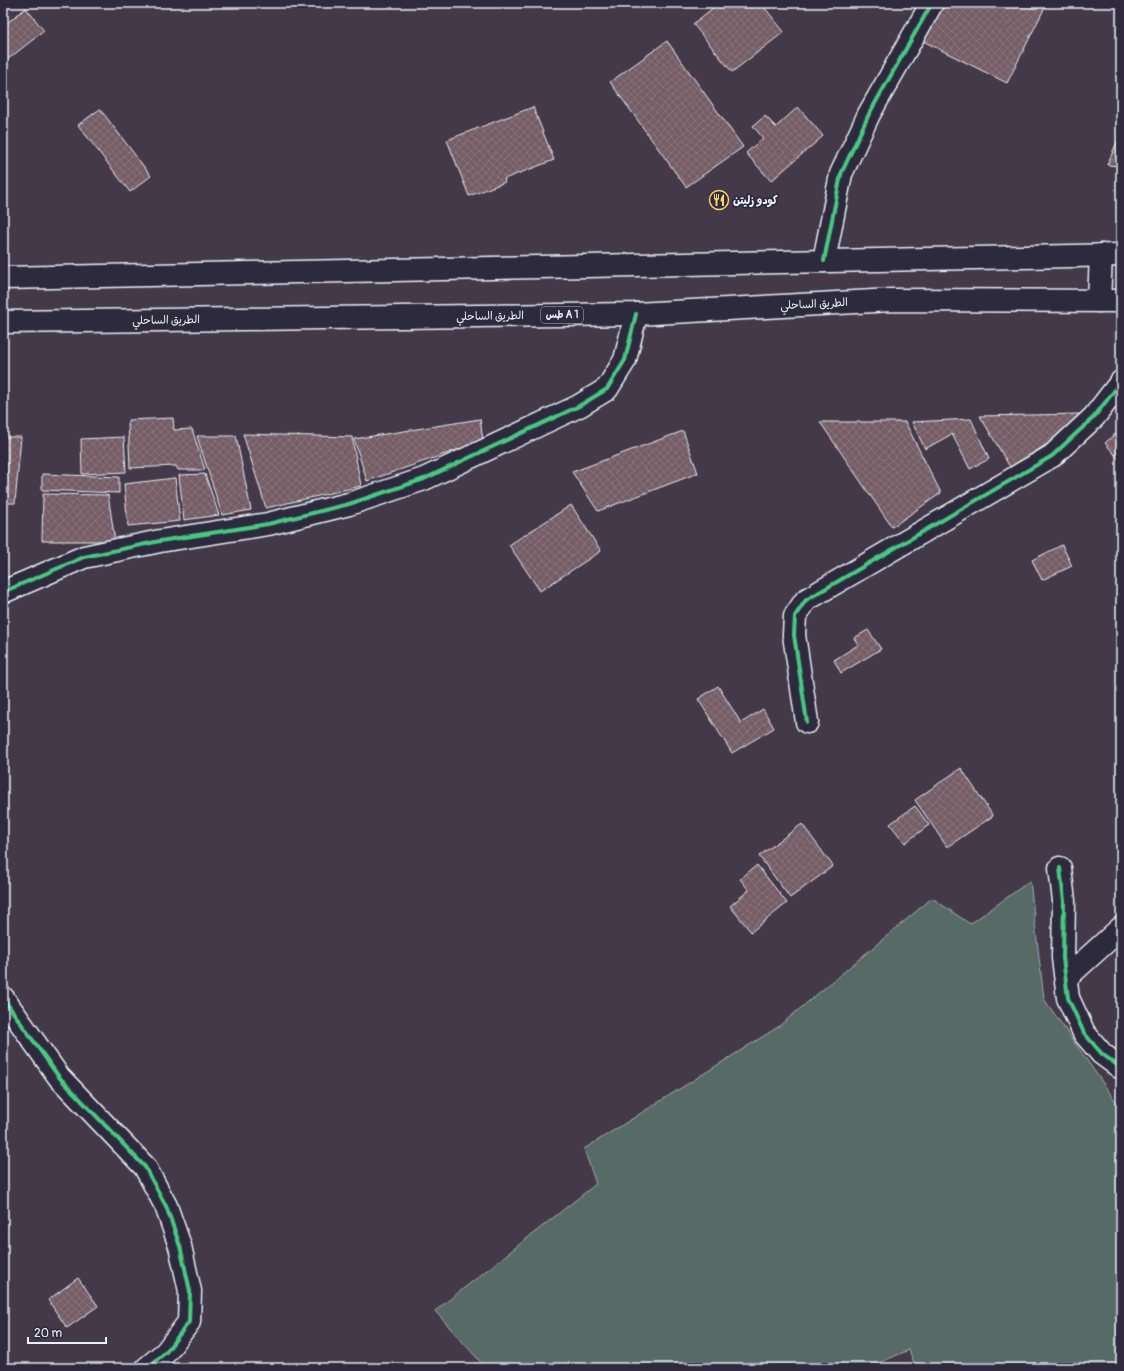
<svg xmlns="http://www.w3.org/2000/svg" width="1124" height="1371" viewBox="0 0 1124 1371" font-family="Pangolin,'Playpen Sans Arabic',sans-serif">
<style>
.green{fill:#586b65;stroke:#a0aeae}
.building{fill:url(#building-cross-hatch);stroke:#e8f1f8}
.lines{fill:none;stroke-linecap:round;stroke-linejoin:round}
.street-casing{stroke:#e8f1f8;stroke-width:25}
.highway-casing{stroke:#e8f1f8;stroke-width:25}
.street{stroke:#2f2a3d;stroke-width:22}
.highway{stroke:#2f2a3d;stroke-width:22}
.cycleway-casing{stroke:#2f2a3d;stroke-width:6}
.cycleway{stroke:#46c982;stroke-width:4}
.labels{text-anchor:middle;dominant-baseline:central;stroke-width:3.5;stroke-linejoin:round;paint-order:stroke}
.shield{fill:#2f2a3d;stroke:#b0b5c0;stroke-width:1}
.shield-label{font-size:10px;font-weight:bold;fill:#e8f1f8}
.poi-label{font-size:11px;font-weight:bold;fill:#e8f1f8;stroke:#2f2a3d;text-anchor:start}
.street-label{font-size:11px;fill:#e8f1f8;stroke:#2f2a3d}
</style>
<defs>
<pattern id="building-cross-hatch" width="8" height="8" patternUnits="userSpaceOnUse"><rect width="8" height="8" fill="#745c65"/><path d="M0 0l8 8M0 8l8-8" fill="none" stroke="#88747c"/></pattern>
</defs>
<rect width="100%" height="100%" fill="#443949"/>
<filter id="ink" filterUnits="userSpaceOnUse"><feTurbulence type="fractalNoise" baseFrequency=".025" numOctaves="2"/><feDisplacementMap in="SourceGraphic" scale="8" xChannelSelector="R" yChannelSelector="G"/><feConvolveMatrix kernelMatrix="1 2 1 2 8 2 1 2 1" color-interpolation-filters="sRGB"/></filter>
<g filter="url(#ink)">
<!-- green -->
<polygon class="green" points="1030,881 1044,999 1121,1109 1121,1368 916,1368 909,1350 867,1368 486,1368 435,1311 596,1184 584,1149 778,1027 932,898 970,924"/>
<!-- building -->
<g class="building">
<polygon points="719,3 761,3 784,32 732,72 693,24"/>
<polygon points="942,3 1047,3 1007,83 923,41"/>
<polygon points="26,8 44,31 3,63 3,26"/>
<polygon points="667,41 743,147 686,187 610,82"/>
<polygon points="533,107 554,160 504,179 505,182 469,196 447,140"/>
<polygon points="798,107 823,136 771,181 746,153 763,138 753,126 765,116 776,127"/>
<polygon points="100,109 151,176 130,192 78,125"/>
<polygon points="1121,133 1121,166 1107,165"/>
<polygon points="1081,414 1080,424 1010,467 980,416"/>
<polygon points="173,418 174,430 192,429 205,470 178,470 176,466 130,468 128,420"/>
<polygon points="480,419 483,441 367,481 354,439"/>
<polygon points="971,419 989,459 970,469 952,434 925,449 912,422"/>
<polygon points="820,422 905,422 941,493 892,527"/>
<polygon points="1121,429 1121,462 1105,443"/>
<polygon points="683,431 698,473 598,511 572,472"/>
<polygon points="243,434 352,437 361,486 266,508"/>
<polygon points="197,436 236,436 251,510 222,515"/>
<polygon points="3,437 21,437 15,503 3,503"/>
<polygon points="124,437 126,472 82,474 81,439"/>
<polygon points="42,474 119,477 119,493 42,490"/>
<polygon points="205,474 219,515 184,520 179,475"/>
<polygon points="175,478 180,521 128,526 124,484"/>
<polygon points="43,494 108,495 115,541 42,541"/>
<polygon points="571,505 601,551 540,591 509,545"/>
<polygon points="1062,545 1072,566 1042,580 1032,560"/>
<polygon points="868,630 881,649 841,673 834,660 858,645 854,638"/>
<polygon points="718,686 741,723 763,709 774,728 732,753 698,699"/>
<polygon points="961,768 993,816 947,847 915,800"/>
<polygon points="915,806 929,825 905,843 890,824"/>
<polygon points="802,824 833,866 790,898 759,856"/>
<polygon points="757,865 787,903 751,932 730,906 749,890 740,879"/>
<polygon points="78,1278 98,1306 67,1328 48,1300"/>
</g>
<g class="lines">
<defs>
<g id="street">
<polyline points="824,261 841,174 869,114 932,3"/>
<polyline points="3,592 84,557 160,541 268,524 349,504 424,479 579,406 607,389 625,360 636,314"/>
<polyline points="807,722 794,635 795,616 806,600 1052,456 1094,417 1121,382"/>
<polyline points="1060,868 1064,901 1063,958 1068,998 1084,1033 1102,1054 1121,1068"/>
<polyline points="1066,978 1121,928"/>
<polyline points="3,998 59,1077 145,1167 166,1206 180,1246 190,1291 189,1322 166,1352 147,1368"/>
</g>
<g id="highway">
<polyline points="3,278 1121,255"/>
<polyline points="1099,301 1101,255"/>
<polyline points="3,322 636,314 892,300 1121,301"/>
</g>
</defs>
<!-- street casing -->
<use href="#street" class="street-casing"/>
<!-- highway casing -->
<use href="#highway" class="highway-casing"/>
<!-- street -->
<use href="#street" class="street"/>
<!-- highway -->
<use href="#highway" class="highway"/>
<defs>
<g id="cycleway">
<polyline points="824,261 841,174 869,114 932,3"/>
<polyline points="3,592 84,557 160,541 268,524 349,504 424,479 579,406 607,389 625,360 636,314"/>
<polyline points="807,722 794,635 795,616 806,600 1052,456 1094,417 1121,382"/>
<polyline points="1060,868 1064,901 1063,958 1068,998 1084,1033 1102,1054 1121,1068"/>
<polyline points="3,998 59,1077 145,1167 166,1206 180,1246 190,1291 189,1322 166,1352 147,1368"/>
</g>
</defs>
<!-- cycleway casing -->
<use href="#cycleway" class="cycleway-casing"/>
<!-- cycleway -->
<use href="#cycleway" class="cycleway"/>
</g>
</g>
<!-- icons -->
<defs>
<symbol id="restaurant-ring" viewBox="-11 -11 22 22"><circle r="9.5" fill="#2f2a3d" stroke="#ffd166" stroke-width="1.5"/><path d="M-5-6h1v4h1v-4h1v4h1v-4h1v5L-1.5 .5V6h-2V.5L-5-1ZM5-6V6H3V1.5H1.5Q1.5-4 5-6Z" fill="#ffd166"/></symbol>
</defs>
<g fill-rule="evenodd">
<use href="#restaurant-ring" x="708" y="189" width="22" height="22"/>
</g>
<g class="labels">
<!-- shield labels -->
<rect class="shield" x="541" y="307" width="42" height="16" rx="3"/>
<g class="shield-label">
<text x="562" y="315">طس A 1</text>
</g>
<!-- poi labels -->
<g class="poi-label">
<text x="733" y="200">كودو زليتن</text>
</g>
<!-- street labels -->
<g class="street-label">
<text transform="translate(814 304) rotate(-3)">الطريق الساحلي</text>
<text transform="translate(490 316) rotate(-1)">الطريق الساحلي</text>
<text transform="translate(166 320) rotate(-1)">الطريق الساحلي</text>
</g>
</g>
<!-- margin -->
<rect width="1124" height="1371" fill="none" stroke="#2f2a3d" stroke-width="16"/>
<rect x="8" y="8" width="1108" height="1355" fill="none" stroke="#e8f1f8" stroke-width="1.5" filter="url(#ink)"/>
<!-- scale -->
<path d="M28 1337v6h78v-6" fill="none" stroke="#e8f1f8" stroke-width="2"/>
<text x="34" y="1337" font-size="12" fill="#e8f1f8" stroke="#2f2a3d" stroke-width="3" paint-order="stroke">20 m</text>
</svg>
